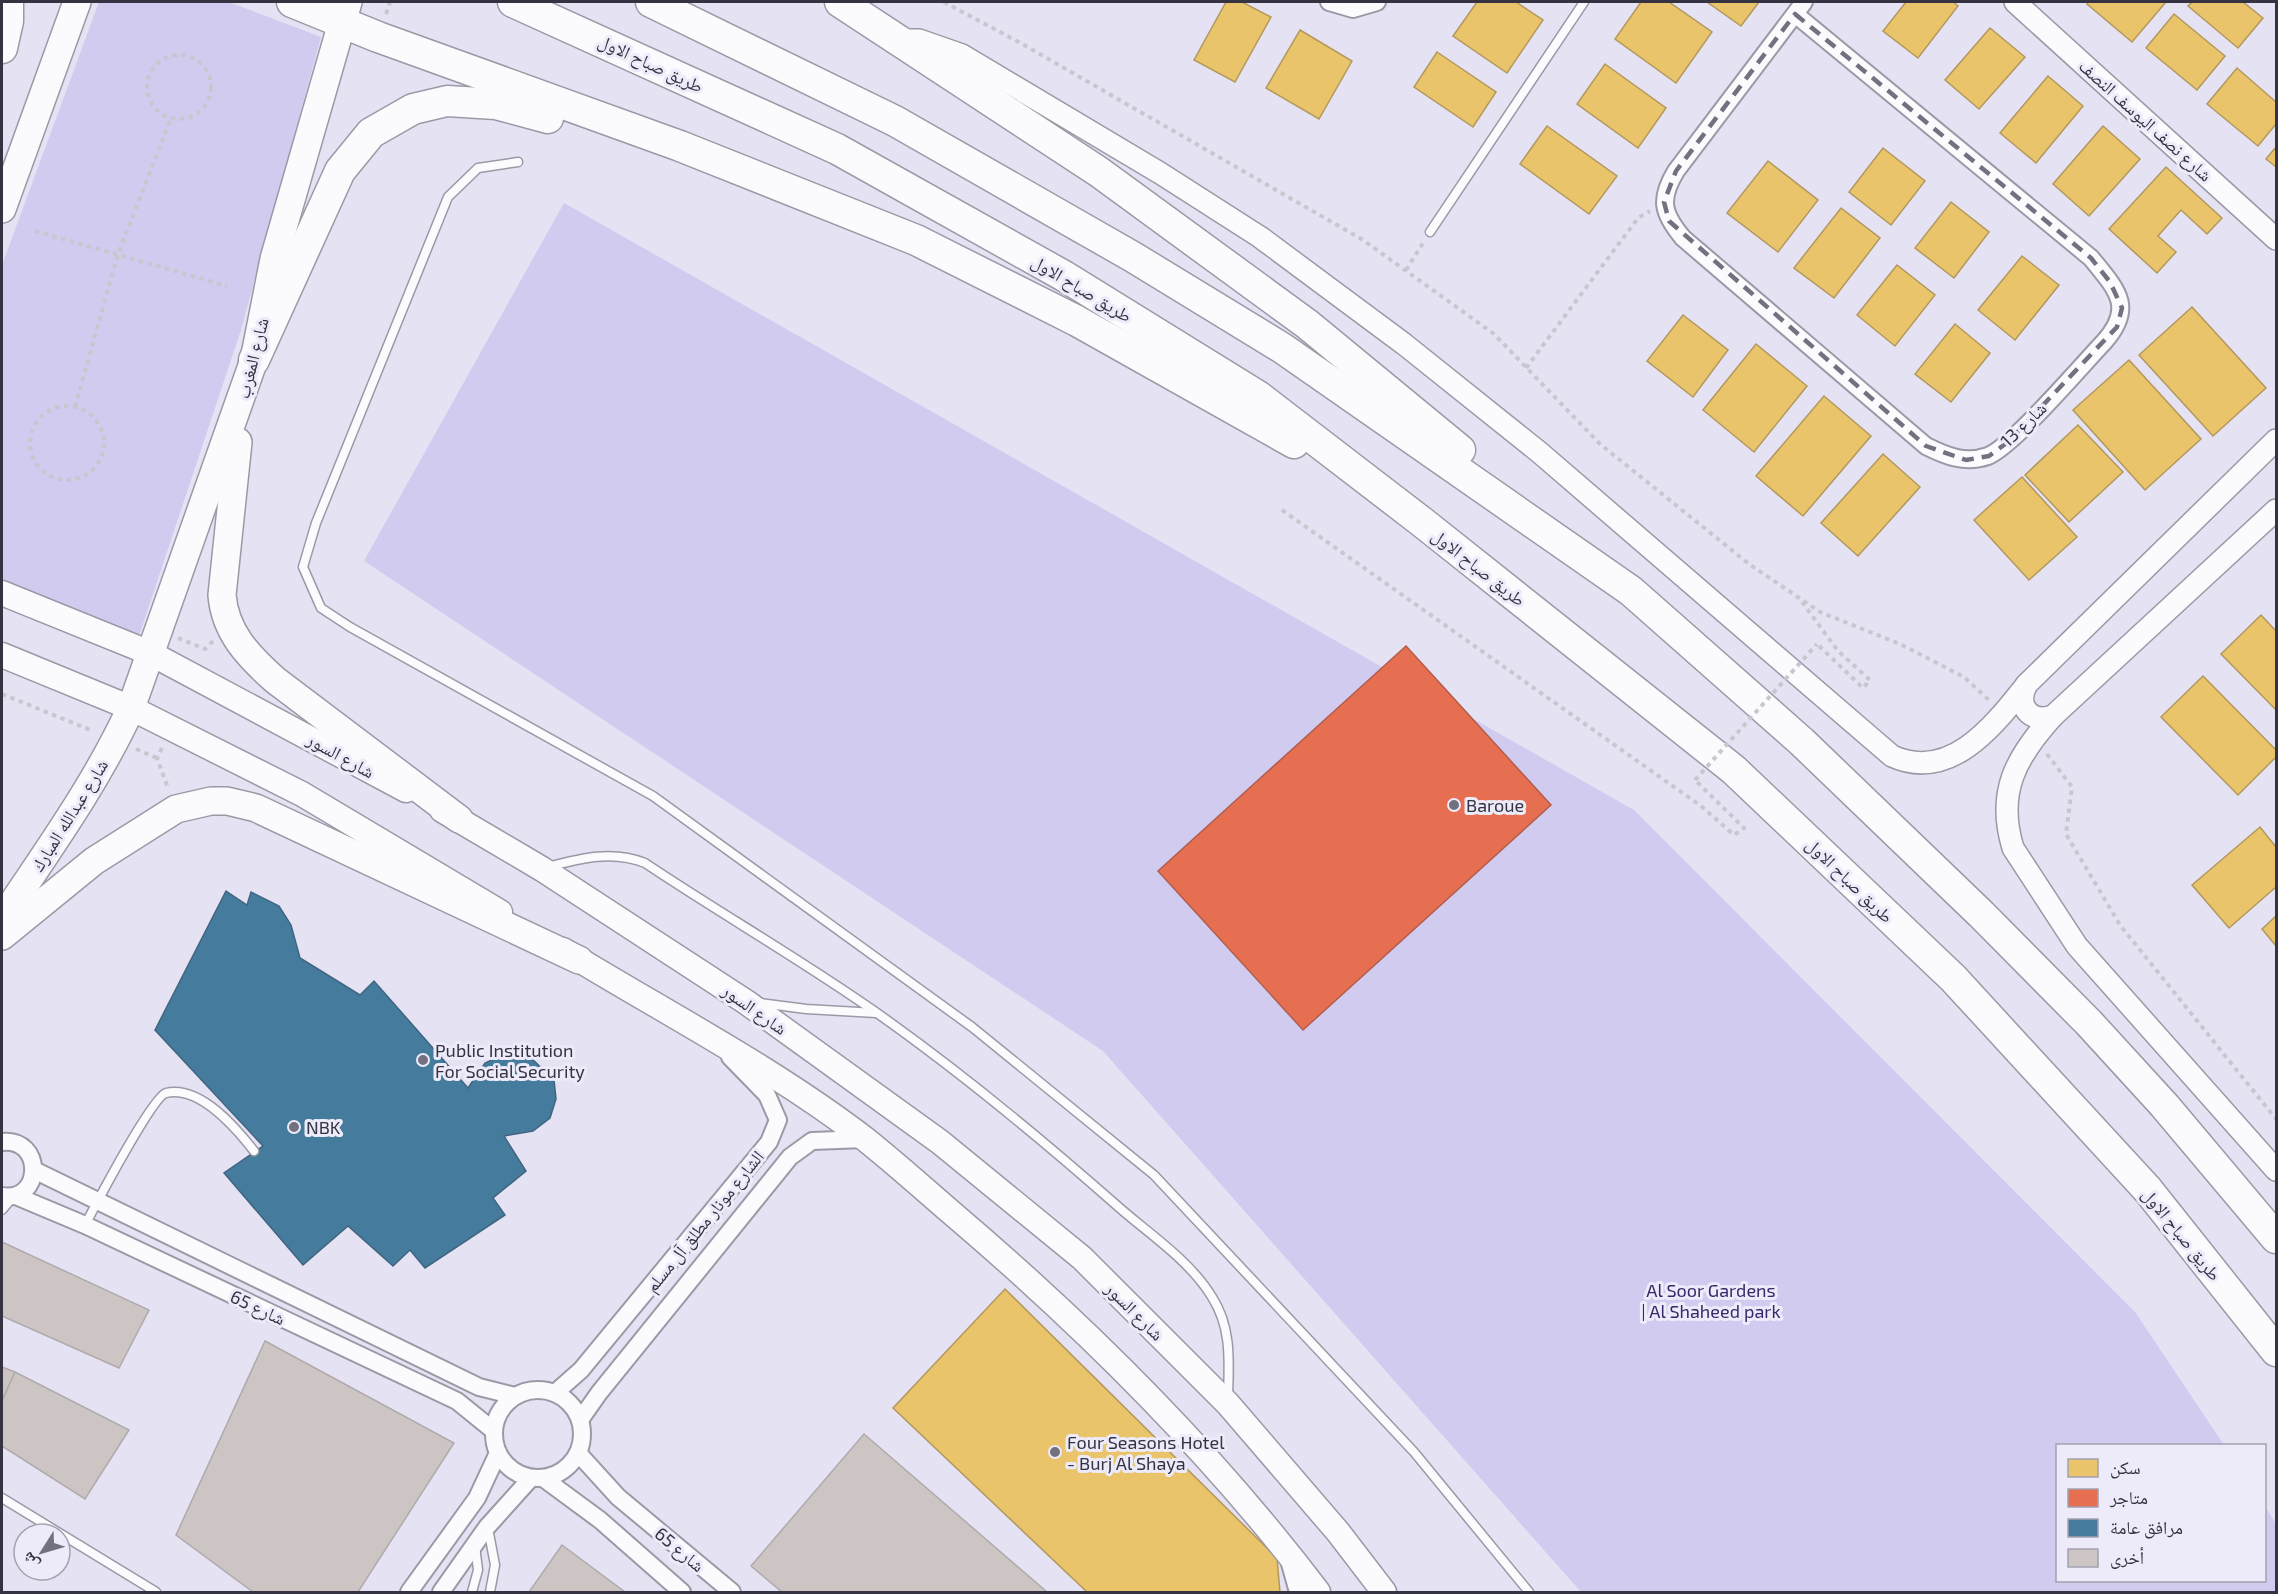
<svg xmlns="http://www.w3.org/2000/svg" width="2278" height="1594" viewBox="0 0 2278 1594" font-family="'Exo 2','Noto Naskh Arabic',sans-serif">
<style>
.green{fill:#d1cbf0}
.homes{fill:#e9c46a;stroke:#b3985e;stroke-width:1.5}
.shops{fill:#e76f51;stroke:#b25d4c;stroke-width:1.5}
.public{fill:#457b9d;stroke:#406581;stroke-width:1.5}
.building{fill:#cdc5c3;stroke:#afaaac;stroke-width:1.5}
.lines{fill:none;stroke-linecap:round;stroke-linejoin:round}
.service-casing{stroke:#9b99a6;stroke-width:11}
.minor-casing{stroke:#9b99a6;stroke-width:20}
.tertiary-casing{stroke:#9b99a6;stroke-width:24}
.secondary-casing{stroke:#9b99a6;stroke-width:27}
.primary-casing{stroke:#9b99a6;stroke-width:30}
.motorway-casing{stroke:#9b99a6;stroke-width:33}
.path{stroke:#c8c7cf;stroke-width:4;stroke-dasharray:4.5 4.5;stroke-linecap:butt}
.service{stroke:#fbfbfd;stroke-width:8}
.minor{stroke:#fbfbfd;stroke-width:16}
.tertiary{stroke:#fbfbfd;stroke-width:21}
.secondary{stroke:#fbfbfd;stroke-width:24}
.primary{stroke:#fbfbfd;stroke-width:27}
.motorway{stroke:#fbfbfd;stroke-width:30}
.path-bridge{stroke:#c8c7cf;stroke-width:4;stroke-dasharray:4.5 4.5;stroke-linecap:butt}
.marked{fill:none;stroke:#73707f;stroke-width:4.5;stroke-dasharray:12 8;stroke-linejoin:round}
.poi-dot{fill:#73707f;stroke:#edebfa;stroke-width:2}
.labels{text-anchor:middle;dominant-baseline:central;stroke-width:6;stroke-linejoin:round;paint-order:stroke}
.street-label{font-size:18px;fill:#353241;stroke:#edebfa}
.poi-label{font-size:18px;fill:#353241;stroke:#edebfa;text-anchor:start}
.park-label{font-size:18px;fill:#392769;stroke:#edebfa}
</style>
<rect width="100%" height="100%" fill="#e5e2f3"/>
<!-- green -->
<g class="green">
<polygon points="99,2 229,2 321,37 241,330 139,636 2,582 2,265"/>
<polygon points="564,203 1634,810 2135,1312 2224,1445 2058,1446 2058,1580 2264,1580 2265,1506 2276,1524 2276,1592 1581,1592 1103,1051 364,561"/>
</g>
<!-- homes -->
<g class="homes">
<polygon points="1226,2 1242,2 1271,17 1235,82 1194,60"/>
<polygon points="1477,2 1516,2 1543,20 1507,73 1453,36"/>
<polygon points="1641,2 1669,2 1712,32 1676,83 1615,39"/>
<polygon points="1707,2 1759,2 1741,26"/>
<polygon points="1906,2 1953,2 1958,6 1918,58 1883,31"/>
<polygon points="2088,2 2166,2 2132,42 2087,4"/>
<polygon points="2192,2 2243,2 2263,18 2238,48 2188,6"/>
<polygon points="2174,14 2225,56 2197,90 2146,48"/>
<polygon points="1990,28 2025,57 1979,109 1945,80"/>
<polygon points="1300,30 1352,61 1319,119 1266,88"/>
<polygon points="1437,52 1496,92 1473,127 1414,87"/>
<polygon points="1605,64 1666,108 1638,148 1577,104"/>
<polygon points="2237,68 2276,102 2276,124 2258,146 2207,104"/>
<polygon points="2048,76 2083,106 2036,163 2000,133"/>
<polygon points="1547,126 1617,176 1589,214 1520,164"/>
<polygon points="2103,126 2140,159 2089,216 2053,184"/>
<polygon points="2276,147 2276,167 2266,159"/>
<polygon points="1883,148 1925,181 1891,225 1849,192"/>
<polygon points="1768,161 1818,200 1778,252 1727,213"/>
<polygon points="2166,167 2222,218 2207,234 2181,210 2158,236 2176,252 2157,273 2109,229"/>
<polygon points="1951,202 1989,232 1954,278 1915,248"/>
<polygon points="1841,208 1880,238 1834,298 1794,268"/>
<polygon points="2022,256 2059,285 2015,340 1978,310"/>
<polygon points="1897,265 1935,295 1895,346 1857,315"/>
<polygon points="2192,307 2266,388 2213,436 2139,355"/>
<polygon points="1683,315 1728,350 1693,397 1647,361"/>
<polygon points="1955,324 1990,353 1951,402 1915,374"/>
<polygon points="1756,344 1807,386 1754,452 1703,410"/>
<polygon points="2129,360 2201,439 2145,490 2073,410"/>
<polygon points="1824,396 1871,436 1803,516 1756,476"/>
<polygon points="2078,425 2123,472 2069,522 2025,475"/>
<polygon points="1883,454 1920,487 1858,556 1821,523"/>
<polygon points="2022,477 2077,537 2029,580 1974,520"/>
<polygon points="2261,615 2276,631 2276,710 2221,654"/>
<polygon points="2203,676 2276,750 2276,757 2238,795 2161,717"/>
<polygon points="2260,827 2276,847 2276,887 2229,928 2192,885"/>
<polygon points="2276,916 2276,946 2262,929"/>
<polygon points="1005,1289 1277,1558 1280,1592 1087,1592 893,1408"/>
</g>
<!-- shops -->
<polygon class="shops" points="1406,646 1551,805 1303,1030 1158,871"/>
<!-- public -->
<polygon class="public" points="226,891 247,905 251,892 279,906 291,925 300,958 360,995 374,981 468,1088 485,1063 511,1051 531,1058 554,1080 556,1099 550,1118 533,1131 504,1136 526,1171 493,1198 505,1215 425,1268 410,1250 393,1266 348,1226 303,1265 224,1173 263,1146 155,1030"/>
<!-- building -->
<g class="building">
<polygon points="2,1242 149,1310 119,1368 2,1316"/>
<polygon points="265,1341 454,1443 358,1592 253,1592 176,1535"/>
<polygon points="2,1367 15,1372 2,1401"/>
<polygon points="15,1372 129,1430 85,1499 2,1446 2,1401"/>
<polygon points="864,1434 1047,1592 782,1592 751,1566"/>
<polygon points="562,1545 625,1592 529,1592"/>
</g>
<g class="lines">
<defs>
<g id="service">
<polyline points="518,162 478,168 448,197 316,523 303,567 321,608 350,627 653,796 972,1027 1154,1175 1414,1452 1529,1592"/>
<polyline points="1430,232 1584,2"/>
<path d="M548,867C581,858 613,850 645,863C721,914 802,960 877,1013C959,1071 1039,1137 1114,1203C1146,1232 1189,1259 1212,1297C1232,1328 1229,1362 1228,1397"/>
<polyline points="760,1003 806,1009 876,1013"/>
<polyline points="2,1210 13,1197"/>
<path d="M85,1225C95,1206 152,1097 166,1093C200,1085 236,1128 254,1151"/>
<polyline points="2,1498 156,1592"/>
<polyline points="488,1528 495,1565 490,1592"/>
<polyline points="472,1592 478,1570 475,1546"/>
</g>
<g id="minor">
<polyline points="1329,2 1353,9 1377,2"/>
<path d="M1795,14L2091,258C2117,290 2135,307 2104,342C2081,366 2013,446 1988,456C1965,464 1946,456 1926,446L1683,238C1662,213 1659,199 1676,171L1804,2"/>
<path d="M2,1142C44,1137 43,1203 2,1196"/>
<polyline points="34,1170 479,1387 515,1396"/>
<polyline points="16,1196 85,1225 457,1401 494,1431"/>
<circle cx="538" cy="1434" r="44"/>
<polyline points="555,1393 581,1370 769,1142 778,1120 767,1095 730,1057"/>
<polyline points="580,1420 599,1393 790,1157 812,1141 865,1139"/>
<polyline points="578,1453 618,1497 732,1592"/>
<polyline points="543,1478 600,1520 682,1592"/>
<polyline points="1289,1560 1298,1592"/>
<polyline points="409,1592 477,1498 498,1453"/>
<polyline points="441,1592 487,1527 531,1478"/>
</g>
<g id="tertiary">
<polyline points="2015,2 2276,239"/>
<path d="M902,40H919L962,55L1160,173L1260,237L1404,344L1539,452L1892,756C1951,783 1995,724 2027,684"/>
<path d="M2276,440L2027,684C2015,705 2030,724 2053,716L2276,510"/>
<path d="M2053,716C2016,757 1996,792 2013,848L2077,946L2276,1170"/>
</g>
<g id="secondary">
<polyline points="2,593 150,653 406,790"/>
<polyline points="2,655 131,708 302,794 500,912"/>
<polyline points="442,810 542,869 746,1002 940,1142 1082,1258 1228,1404 1338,1532 1384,1592"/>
<path d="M563,950C664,1012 771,1067 865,1139C895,1163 924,1189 953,1214C1087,1328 1212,1452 1318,1592"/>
</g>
<g id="primary">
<polyline points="2,209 77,2"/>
<path d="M238,442L222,595C225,632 248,656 275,680L459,819"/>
<path d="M2,919C48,850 96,784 131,708L254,360L274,259L348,2"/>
<polyline points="2,936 94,861 176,809 211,801 227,801 256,808 579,960"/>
</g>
<g id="motorway">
<polyline points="292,2 378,37 680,146 916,240 1077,321 1294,443"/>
<polyline points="513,2 837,149 1064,276 1258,396 1422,522 1734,770 1953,978 2148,1190 2276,1351"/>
<polyline points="651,2 895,121 1133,257 1282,348 1631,591 1802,742 1981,914 2089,1023 2164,1105 2276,1238"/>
<polyline points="840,2 1099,172 1307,324 1460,450"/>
<polyline points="2,48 8,21 8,2"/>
<polyline points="254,360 340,171 371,133 413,109 447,101 496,104 548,118"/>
</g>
</defs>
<!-- service casing -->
<use href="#service" class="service-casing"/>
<!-- minor casing -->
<use href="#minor" class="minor-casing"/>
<!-- tertiary casing -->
<use href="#tertiary" class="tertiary-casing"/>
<!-- secondary casing -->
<use href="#secondary" class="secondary-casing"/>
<!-- primary casing -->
<use href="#primary" class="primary-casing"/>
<!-- motorway casing -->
<use href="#motorway" class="motorway-casing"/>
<!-- path -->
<g class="path">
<polyline points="944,2 1024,45 1363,240 1494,334 1600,444 1749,564 1820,612 1900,644 1964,677 1990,701"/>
<polyline points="386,14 390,2"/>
<circle cx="179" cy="87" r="32"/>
<polyline points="35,231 227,286"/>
<polyline points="1406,270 1423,243"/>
<polyline points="1526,368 1638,218 1650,211"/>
<circle cx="67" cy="443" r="37"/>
<polyline points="75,407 118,254 171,118"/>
<polyline points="1282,510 1701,806 1734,835 1744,828 1695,780"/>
<polyline points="1802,602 1838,651 1870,680 1863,688 1817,644"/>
<polyline points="178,638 205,649 213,641"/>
<polyline points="2,694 93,731"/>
<polyline points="162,748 157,758 168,788"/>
<polyline points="136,749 157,758"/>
<polyline points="2047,754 2072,787 2066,834 2120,925 2276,1119"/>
</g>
<!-- service -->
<use href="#service" class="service"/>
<!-- minor -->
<use href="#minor" class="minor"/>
<!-- tertiary -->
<use href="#tertiary" class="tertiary"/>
<!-- secondary -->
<use href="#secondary" class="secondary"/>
<!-- primary -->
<use href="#primary" class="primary"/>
<!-- motorway -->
<use href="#motorway" class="motorway"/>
<!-- path-bridge -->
<polyline class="path-bridge" points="1695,780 1817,644"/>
</g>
<!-- marked area -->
<path class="marked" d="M1795,14L2091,258L2110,282L2122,308L2117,327L2008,442L1989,456L1966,460L1926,446L1669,221L1664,202L1676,171Z"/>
<!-- markers -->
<g class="poi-dot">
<circle cx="1454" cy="805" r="6"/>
<circle cx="423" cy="1060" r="6"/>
<circle cx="294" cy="1127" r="6"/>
<circle cx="1055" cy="1452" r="6"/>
</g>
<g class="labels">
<!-- street labels -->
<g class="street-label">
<text transform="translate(651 63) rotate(25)">طريق صباح الاول</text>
<text transform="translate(2146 120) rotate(42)">شارع نصف اليوسف النصف</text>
<text transform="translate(1082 288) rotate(31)">طريق صباح الاول</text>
<text transform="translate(252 358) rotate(-76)">شارع المغرب</text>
<text transform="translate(2023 424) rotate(-44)">شارع 13</text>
<text transform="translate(1479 567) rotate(38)">طريق صباح الاول</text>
<text transform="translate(341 755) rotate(29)">شارع السور</text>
<text transform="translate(69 815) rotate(-58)">شارع عبدالله المبارك</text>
<text transform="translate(1850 880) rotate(44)">طريق صباح الاول</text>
<text transform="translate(755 1009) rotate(35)">شارع السور</text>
<text transform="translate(704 1221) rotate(-51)">الشارع مونار مطلق آل مسلم</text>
<text transform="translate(2182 1234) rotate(51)">طريق صباح الاول</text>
<text transform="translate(258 1307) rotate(25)">شارع 65</text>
<text transform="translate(1135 1311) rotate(45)">شارع السور</text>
<text transform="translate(680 1549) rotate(40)">شارع 65</text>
</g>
<!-- poi labels -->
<g class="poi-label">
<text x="1466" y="805">Baroue</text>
<text x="435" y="1050">Public Institution<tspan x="435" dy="21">For Social Security</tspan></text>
<text x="306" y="1127">NBK</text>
<text x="1067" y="1442">Four Seasons Hotel<tspan x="1067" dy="21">- Burj Al Shaya</tspan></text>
</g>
<!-- park labels -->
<g class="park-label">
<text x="1711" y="1290">Al Soor Gardens<tspan x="1711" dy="21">| Al Shaheed park</tspan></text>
</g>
</g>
<!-- border -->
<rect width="2278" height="1594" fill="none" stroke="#353241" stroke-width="6"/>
<!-- legend -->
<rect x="2056" y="1444" width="210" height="138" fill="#edebfa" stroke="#a3a1b0" stroke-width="1.5"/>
<rect x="2068" y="1459" width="30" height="18" fill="#e9c46a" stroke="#a3a1b0" stroke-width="1.5"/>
<text x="2110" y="1474" font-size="18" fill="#353241">سكن</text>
<rect x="2068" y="1489" width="30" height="18" fill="#e76f51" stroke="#a3a1b0" stroke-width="1.5"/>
<text x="2110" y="1504" font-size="18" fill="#353241">متاجر</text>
<rect x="2068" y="1519" width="30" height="18" fill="#457b9d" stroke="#a3a1b0" stroke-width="1.5"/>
<text x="2110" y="1534" font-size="18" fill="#353241">مرافق عامة</text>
<rect x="2068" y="1549" width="30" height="18" fill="#cdc5c3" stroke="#a3a1b0" stroke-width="1.5"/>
<text x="2110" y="1564" font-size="18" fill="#353241">أخرى</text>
<!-- north arrow -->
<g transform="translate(42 1552) rotate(233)"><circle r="28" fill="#edebfa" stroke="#a3a1b0" stroke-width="1.5"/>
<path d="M0-4.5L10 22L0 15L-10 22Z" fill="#73707f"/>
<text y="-9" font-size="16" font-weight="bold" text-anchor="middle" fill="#353241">ش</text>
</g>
</svg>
